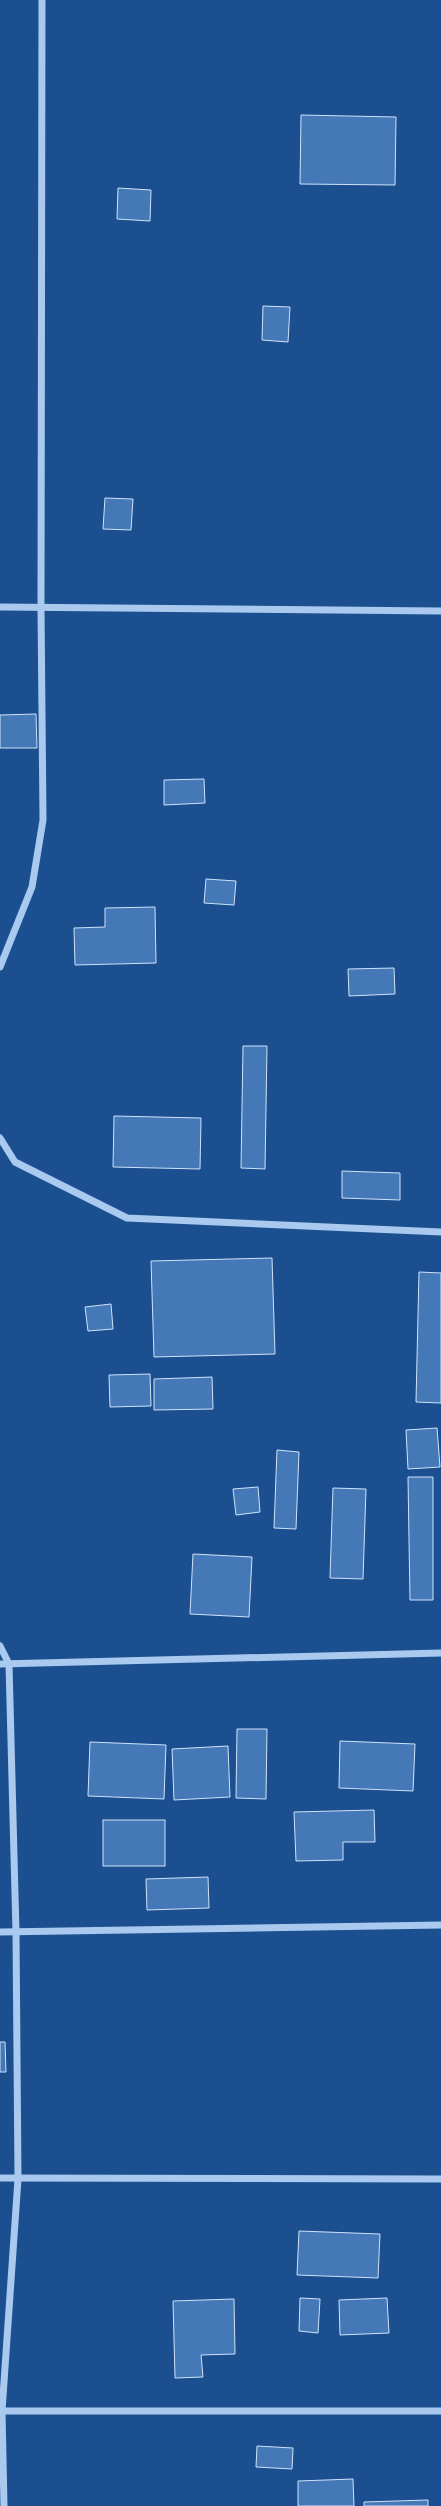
<svg xmlns="http://www.w3.org/2000/svg" width="441" height="2506" viewBox="0 0 441 2506" font-family="Montserrat,sans-serif">
<style>
.building{fill:#4478b7;stroke:#cfe3fa}
.lines{fill:none;stroke-linecap:round;stroke-linejoin:round}
.minor{stroke:#a9c9ee;stroke-width:7}
</style>
<rect width="100%" height="100%" fill="#1b4f8f"/>
<!-- building -->
<g class="building">
<polygon points="301,115 396,117 395,185 300,184"/>
<polygon points="118,188 151,190 150,221 117,219"/>
<polygon points="263,306 290,307 288,342 262,340"/>
<polygon points="105,498 133,499 131,530 103,529"/>
<polygon points="36,714 37,748 0,748 0,715"/>
<polygon points="204,779 205,803 164,805 164,780"/>
<polygon points="206,879 236,881 234,905 204,903"/>
<polygon points="155,907 156,963 75,965 74,928 105,927 105,908"/>
<polygon points="394,968 395,994 349,996 348,969"/>
<polygon points="243,1046 267,1046 265,1169 241,1168"/>
<polygon points="114,1116 201,1118 200,1169 113,1167"/>
<polygon points="342,1171 400,1173 400,1200 342,1198"/>
<polygon points="272,1258 275,1354 154,1357 151,1261"/>
<polygon points="419,1272 441,1273 441,1403 416,1402"/>
<polygon points="111,1304 113,1329 88,1331 85,1307"/>
<polygon points="150,1374 151,1406 110,1407 109,1375"/>
<polygon points="212,1377 213,1409 154,1410 154,1379"/>
<polygon points="437,1428 440,1467 408,1469 406,1430"/>
<polygon points="277,1450 299,1452 296,1529 274,1528"/>
<polygon points="408,1477 433,1477 433,1600 410,1600"/>
<polygon points="258,1487 260,1512 236,1515 233,1489"/>
<polygon points="333,1488 366,1489 363,1579 330,1578"/>
<polygon points="193,1554 252,1557 249,1617 190,1614"/>
<polygon points="237,1729 267,1729 266,1799 236,1798"/>
<polygon points="340,1741 415,1744 413,1791 339,1788"/>
<polygon points="90,1742 166,1745 164,1799 88,1796"/>
<polygon points="228,1746 230,1797 174,1800 172,1749"/>
<polygon points="374,1810 375,1842 343,1842 343,1860 296,1861 294,1812"/>
<rect x="103" y="1820" width="62" height="46"/>
<polygon points="208,1877 209,1908 147,1910 146,1879"/>
<polygon points="0,2042 5,2042 6,2072 0,2072"/>
<polygon points="299,2231 380,2234 378,2278 297,2275"/>
<polygon points="300,2298 320,2299 318,2333 299,2331"/>
<polygon points="387,2298 389,2333 340,2335 339,2300"/>
<polygon points="234,2299 235,2354 201,2355 203,2377 175,2378 173,2301"/>
<polygon points="257,2446 293,2448 292,2469 256,2467"/>
<polygon points="353,2479 354,2506 298,2506 298,2481"/>
<polygon points="428,2500 428,2506 364,2506 364,2502"/>
</g>
<g class="lines">
<!-- minor -->
<g class="minor">
<polyline points="0,607 441,611"/>
<polyline points="0,967 32,887 43,820 41,607 42,0"/>
<polyline points="0,1138 15,1162 127,1218 441,1232"/>
<polyline points="0,1646 9,1664 16,1932 18,2179 2,2411 4,2506"/>
<polyline points="0,1664 441,1653"/>
<polyline points="0,1932 441,1925"/>
<polyline points="0,2178 441,2179"/>
<polyline points="0,2411 441,2411"/>
</g>
</g>
</svg>
